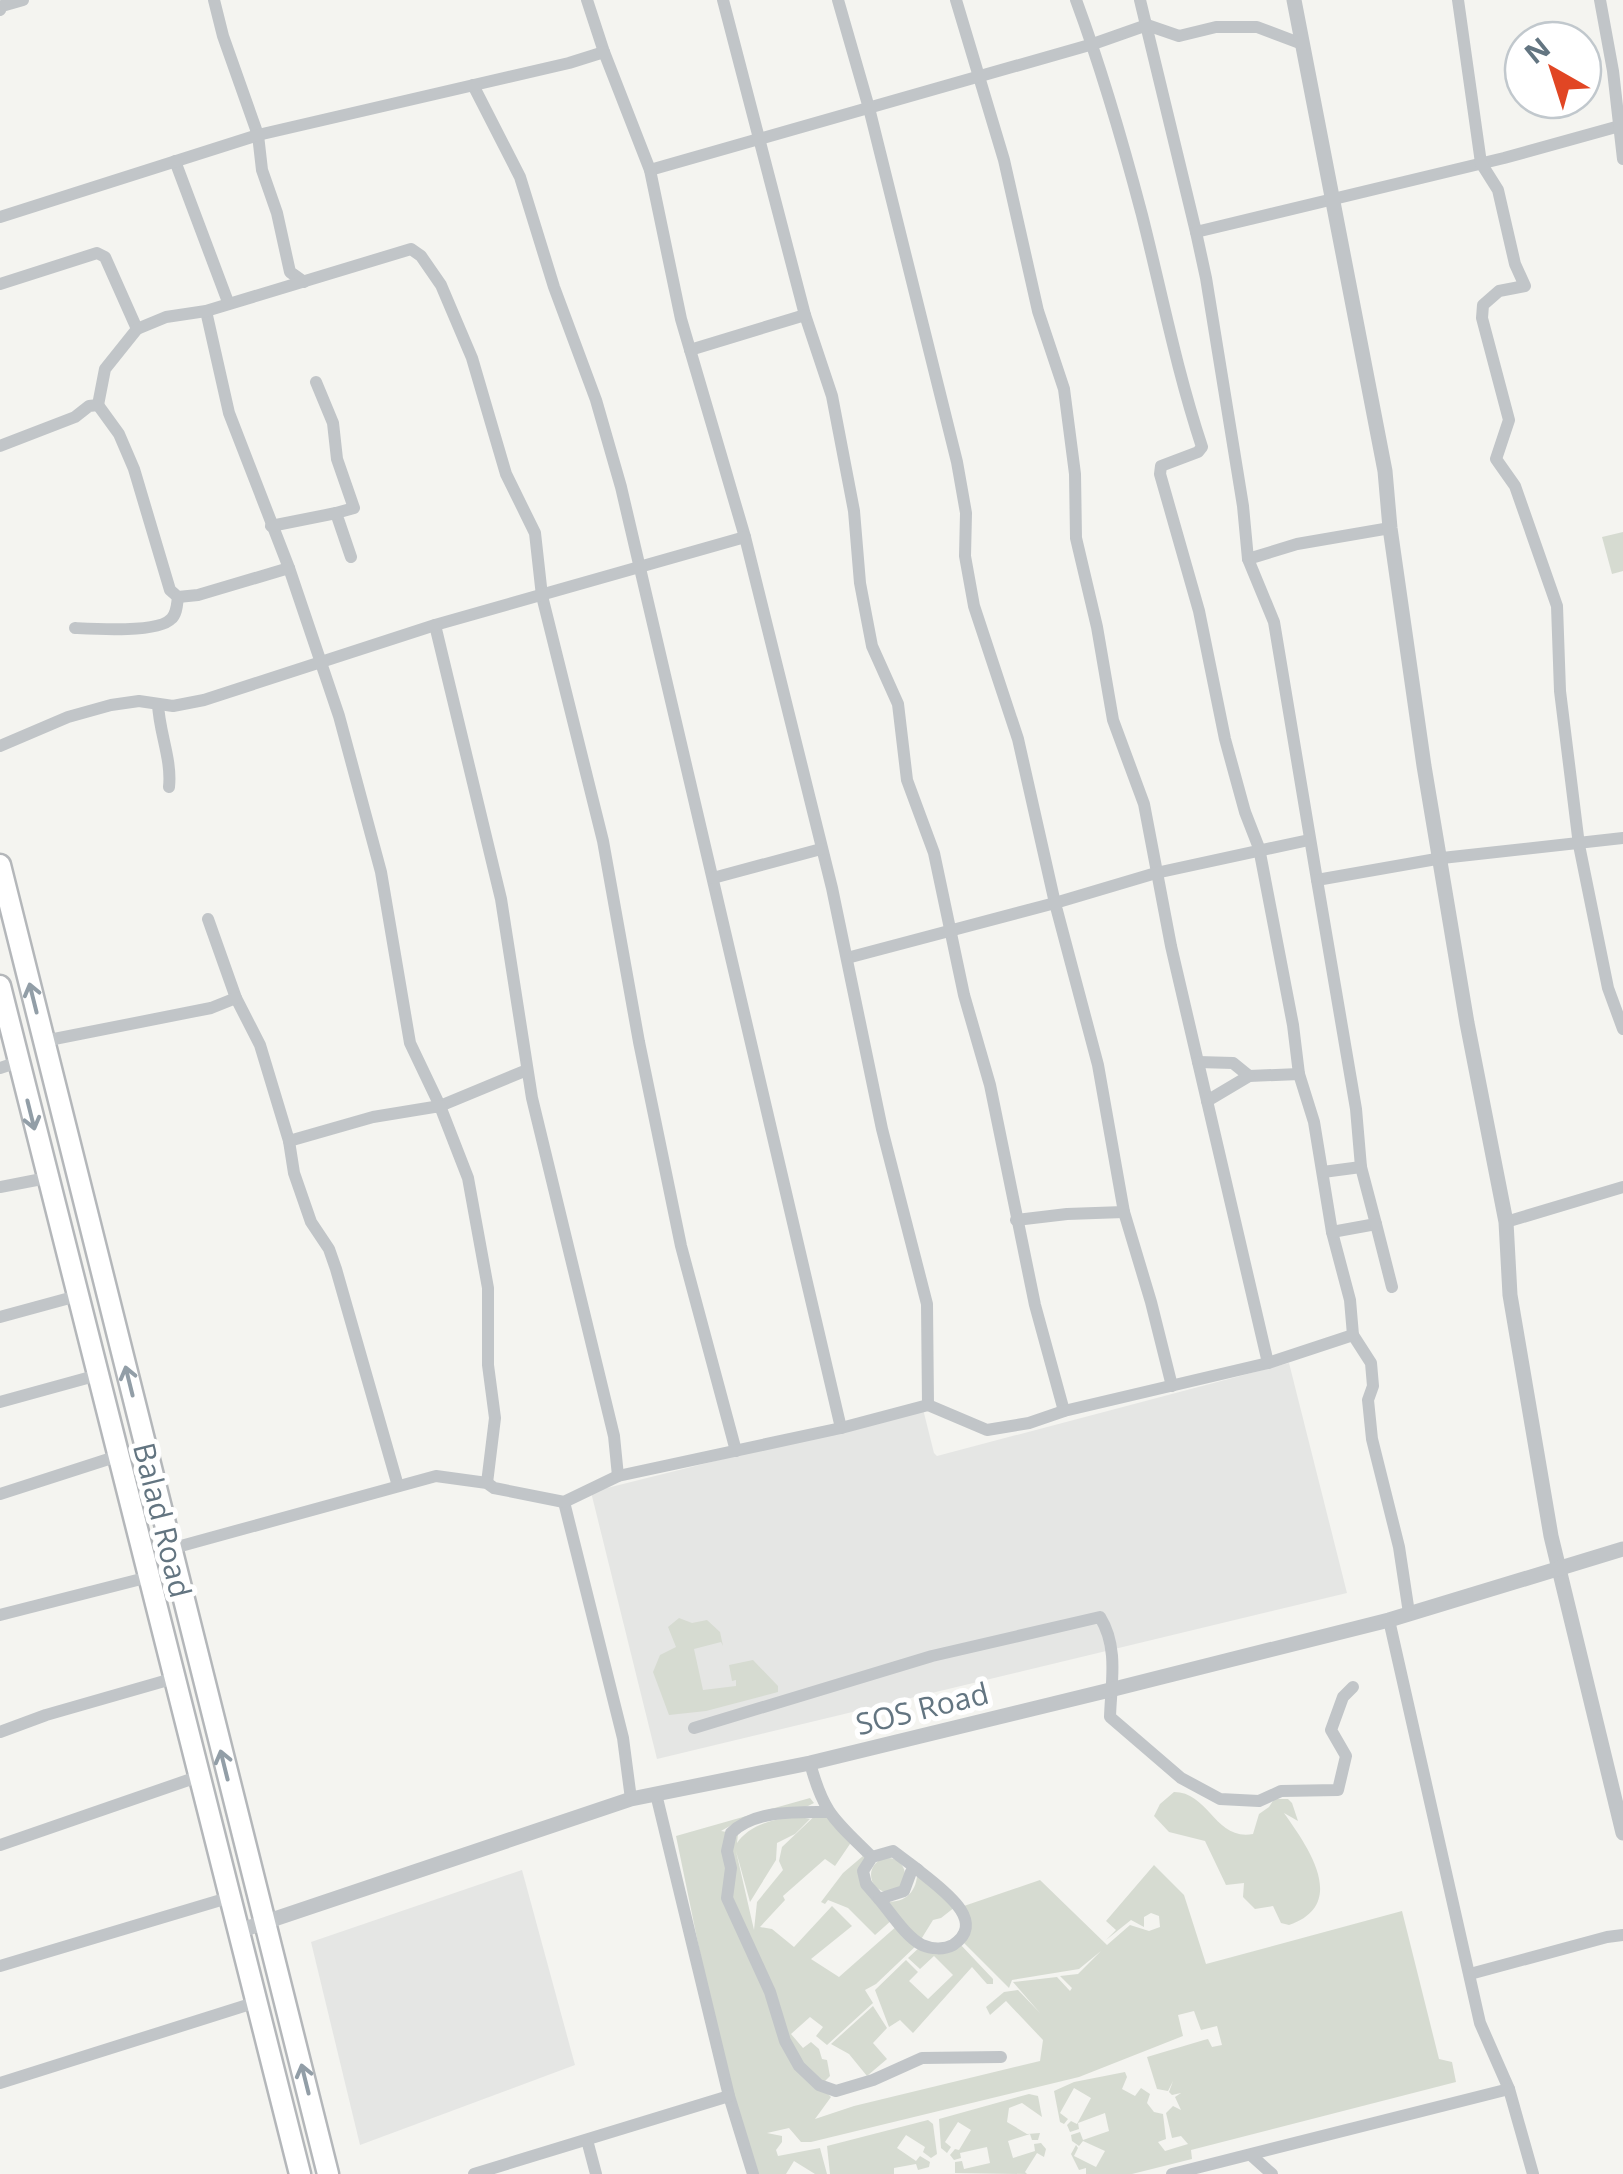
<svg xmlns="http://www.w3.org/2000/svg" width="1623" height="2174" viewBox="0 0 1623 2174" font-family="'Open Sans',sans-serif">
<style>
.built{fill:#e5e6e4}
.green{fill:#d6dbd1}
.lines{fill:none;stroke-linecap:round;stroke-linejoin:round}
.trunk-casing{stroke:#b4b7ba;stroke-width:25}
.minor{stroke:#c1c5c8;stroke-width:12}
.tertiary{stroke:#c1c5c8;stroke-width:15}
.trunk{stroke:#fff;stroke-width:20}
.oneway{stroke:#929ea7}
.labels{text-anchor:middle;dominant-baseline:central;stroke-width:10;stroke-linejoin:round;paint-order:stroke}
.street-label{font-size:30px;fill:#637581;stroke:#fff}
</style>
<rect width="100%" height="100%" fill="#f4f4f0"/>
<!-- built -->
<g class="built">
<polygon points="1289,1363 1347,1593 657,1759 591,1492 923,1409 934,1453 937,1456"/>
<polygon points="522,1870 575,2065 360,2145 311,1942"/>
</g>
<!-- green -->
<g class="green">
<polygon points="1623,532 1623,571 1612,574 1602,537"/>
<polygon points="679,1618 692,1623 707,1620 720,1632 723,1646 721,1642 694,1649 703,1690 736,1686 736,1680 732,1681 729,1665 753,1660 778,1686 778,1692 706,1711 669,1715 653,1672 660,1655 676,1647 668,1627"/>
<path d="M1174,1792C1209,1792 1215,1841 1253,1834L1259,1814L1269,1807L1274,1799H1288L1292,1803L1298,1821L1284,1813C1308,1847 1349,1904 1289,1925L1281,1923L1273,1906L1255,1909L1243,1897L1244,1883L1226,1885L1205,1841L1169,1832L1154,1816L1160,1804Z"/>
<path d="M810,1798L814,1803L806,1807L744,1818L721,1831L738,1834L737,1843C751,1822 787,1814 810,1819L795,1834L777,1843L776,1860L750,1902L736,1851L754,1930L757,1902L783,1870L779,1861L782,1847L822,1809L852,1841L835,1866L825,1859L783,1896L785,1900L760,1927L772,1929L794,1947L832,1906L852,1926L811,1959L839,1977L898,1925L918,1944L876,1984L865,1990L873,2003L827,2045L816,2036L823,2027L810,2017L791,2034L803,2048L811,2042L819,2049L822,2059L827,2060L830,2076L820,2086L831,2097L815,2119L854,2106L1040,2061L1043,2040L1006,2001L990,2015L986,2007L1004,1992L1018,1990L1040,2013L1013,1982L1057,1977L1070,1991L1072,1988L1060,1976L1078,1974L1101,1951L1079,1969L1012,1980L1009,1988L961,1940V1907L1040,1880L1107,1945L1130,1925L1149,1931L1160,1927L1159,1916L1151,1913L1144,1917V1927L1131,1920L1106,1940L1116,1930L1106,1921L1154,1865L1184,1895L1206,1964L1402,1911L1439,2059L1452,2062L1456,2082L1191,2150L1192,2159L1132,2174H1086V2168L1079,2170L1071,2154L1076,2145L1078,2148L1074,2156L1096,2167L1105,2151L1083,2141L1079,2146L1072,2141L1071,2135L1080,2132L1083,2140L1109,2131L1105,2113L1078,2123L1079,2129L1070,2132L1067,2125L1071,2121L1077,2124L1091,2098L1074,2088L1060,2113L1068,2119L1064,2124L1060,2122L1054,2091L1074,2082L1125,2072L1127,2077L1122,2089L1135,2096L1141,2088L1150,2094L1147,2103L1154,2112L1163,2114L1166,2139L1158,2142L1165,2151L1188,2144L1181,2136L1172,2138L1166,2113L1173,2106L1181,2110L1175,2097L1181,2093L1172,2095L1169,2092L1173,2081L1168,2091L1157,2089L1147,2057L1204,2040L1208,2039L1212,2047L1222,2045L1217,2026L1201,2030L1194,2011L1178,2015L1183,2036L1079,2077L811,2142H801L789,2128L767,2133L782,2136V2142L776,2150L778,2156L820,2148L827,2174H815L794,2161L786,2174H754L738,2138L676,1836Z"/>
<polygon points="863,1856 865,1859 862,1864 893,1919 875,1935 848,1908 828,1900 825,1904 821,1902 843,1873"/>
<circle cx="888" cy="1875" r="17"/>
<path d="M917,1868L955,1907L941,1918L933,1920L920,1941L883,1901C906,1905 919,1890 917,1868Z"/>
<polygon points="959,1943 993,1979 993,1984 987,1984 972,1967 913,2033 900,2020 889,2027 875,1990 906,1960 918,1972 909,1981 928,1999 953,1975 934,1956 920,1969 908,1958 921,1946"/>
<polygon points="873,2006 887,2028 873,2043 887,2059 867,2076 849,2054 831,2044"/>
<polygon points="1029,2094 1038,2096 1042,2117 1022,2103 1009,2108 1007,2122 1027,2134 1040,2133 1038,2140 1032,2140 1030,2134 1008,2141 1013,2158 1035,2151 1034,2144 1041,2143 1046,2149 1044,2157 1037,2153 1025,2172 1027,2174 955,2173 955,2162 962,2161 964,2169 990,2163 987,2147 960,2153 961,2158 954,2160 950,2155 955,2149 959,2150 971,2130 958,2122 945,2142 951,2147 947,2153 941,2148 939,2119"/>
<polygon points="928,2120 933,2124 937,2154 931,2158 923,2152 925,2147 906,2135 897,2148 916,2161 920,2156 930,2162 929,2167 918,2170 916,2164 894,2168 894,2174 830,2174 827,2146"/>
</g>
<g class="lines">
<defs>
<g id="trunk">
<polyline points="0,865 328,2174"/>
<polyline points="0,986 300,2174"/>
</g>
</defs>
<!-- trunk casing -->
<use href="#trunk" class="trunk-casing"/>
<!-- minor -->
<g class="minor">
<polyline points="214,0 223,36 258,135 262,170 277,213 290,272 304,282"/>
<polyline points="587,0 604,52"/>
<polyline points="723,0 805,315 832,396 854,511 860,583 872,646 898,704 907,780 934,853 964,995 990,1085 1035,1305 1064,1411"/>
<polyline points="838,0 869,108 957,462 966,513 965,556 974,606 1018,739 1055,903 847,958"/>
<polyline points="956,0 1004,160 1038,311 1064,389 1075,474 1076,538 1097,627 1113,720 1144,804 1171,946 1268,1363"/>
<path d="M1076,0C1102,70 1123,143 1142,215C1162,294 1176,368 1202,447L1198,452L1161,466L1160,474L1199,611L1225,739L1245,812L1259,848L1293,1025L1299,1074L1314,1122L1332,1232L1350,1300L1353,1335L1371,1363L1373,1386L1368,1400L1372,1439L1399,1547L1409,1613"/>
<polyline points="1140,0 1196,232 1504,158 1623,125"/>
<polyline points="1458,0 1481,163 1498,190 1515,264 1525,286 1499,291 1483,305 1482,318 1509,420 1496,459 1515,486 1557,606 1560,691 1579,845 1608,988 1623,1029"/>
<polyline points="1600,0 1613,71 1623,159"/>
<polyline points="0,10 2,6 23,0"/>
<polyline points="473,85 520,177 554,287 596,400 621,487 841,1428"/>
<polyline points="175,161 228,302"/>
<polyline points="650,170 1093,44 1147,25 1179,36 1216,27 1257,27 1302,44"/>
<polyline points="0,217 258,135 569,63 604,52 650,170 681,319 745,537"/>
<polyline points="1196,232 1206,278 1243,506 1248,559 1274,622 1317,880 1442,858 1623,838"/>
<polyline points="0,284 97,253 105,257 137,329"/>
<polyline points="206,311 229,413 289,568 339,716 381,872 410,1043 440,1106 527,1070"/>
<polyline points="690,350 805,315"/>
<polyline points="316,382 333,423 337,459 354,508 336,513 351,557"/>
<polyline points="98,405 119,434 134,469 170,590 178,597 198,595 289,568"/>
<polyline points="0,446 75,417 89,406 98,405 105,369 137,329 166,317 206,311 411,249 421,256 441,285 472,358 506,474 535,533 542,596 603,841 639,1042 681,1246 736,1451"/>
<polyline points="271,526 336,513"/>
<polyline points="1248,559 1297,544 1390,528"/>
<polyline points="435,625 501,899 532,1098 614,1436 618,1476"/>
<path d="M75,628C94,629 158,633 171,619C177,614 177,604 178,597"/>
<path d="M158,704C159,732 172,759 169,787"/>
<polyline points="0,746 68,717 111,705 139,701 173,706 204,700 435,625 745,537 832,888 882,1129 927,1304 928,1405"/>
<polyline points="713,878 821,849"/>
<polyline points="1317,880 1356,1109 1361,1167"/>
<polyline points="208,919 236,998 260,1045 289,1141 294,1173 311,1222 329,1249 336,1269 398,1486"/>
<polyline points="44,1041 211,1008 236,998"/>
<polyline points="1198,1062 1233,1063 1249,1076 1299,1074"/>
<polyline points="0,1068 18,1062"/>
<polyline points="1207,1101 1249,1076"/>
<polyline points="289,1141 373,1117 440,1106 468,1178 488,1288 488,1365 495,1418 487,1483"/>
<polyline points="1323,1172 1361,1167 1376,1224 1332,1232"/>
<polyline points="0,1187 47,1178"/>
<polyline points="1016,1220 1067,1214 1124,1212"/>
<polyline points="1506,1222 1623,1187"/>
<polyline points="1376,1224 1392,1287"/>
<polyline points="0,1317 77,1296"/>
<polyline points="1172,1386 1151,1302 1124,1212 1098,1065 1055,903 1156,873 1309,840"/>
<polyline points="0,1402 98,1375"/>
<polyline points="0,1494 118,1456"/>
<polyline points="564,1502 623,1738 631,1799"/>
<polyline points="170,1549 436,1476 487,1483 494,1488 564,1502 618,1476 841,1428 928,1405 987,1430 1029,1423 1064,1411 1268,1363 1353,1335"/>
<polyline points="0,1615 149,1577"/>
<polyline points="1389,1620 1480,2023 1509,2089 1533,2174"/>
<path d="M694,1728L932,1656L1100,1617C1119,1648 1111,1683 1110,1717L1181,1778L1220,1799L1259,1801L1281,1791L1338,1790L1346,1756L1331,1730L1343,1697L1353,1687"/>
<polyline points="0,1732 46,1715 175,1678"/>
<path d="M810,1763C824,1815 835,1820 872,1857"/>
<polyline points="656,1794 729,2096 753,2174"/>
<path d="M827,1812C797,1812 754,1810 731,1833L727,1851L731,1868L727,1898L770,1992L785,2041L799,2066L819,2085L836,2091L873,2080L922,2058L1001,2057"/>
<polyline points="0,1845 200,1776"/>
<polygon points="893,1851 917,1869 911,1872 904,1891 879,1899 866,1884 863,1871 872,1857"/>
<path d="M879,1899C891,1913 906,1937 922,1945C931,1949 944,1950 953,1945C991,1920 935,1885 917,1869"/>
<polyline points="0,1966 231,1897"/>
<polyline points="1470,1974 1607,1937 1623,1935"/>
<polyline points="0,2083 257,2002"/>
<polyline points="587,2140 596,2174"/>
<polyline points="1252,2156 1272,2174"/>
<polyline points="474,2174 729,2096"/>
<polyline points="1172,2174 1509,2089"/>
</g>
<!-- tertiary -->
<g class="tertiary">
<polyline points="1294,0 1385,471 1390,528 1424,766 1467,1023 1506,1222 1510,1295 1551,1536 1623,1833"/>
<polyline points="239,1931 631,1799 810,1763 1114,1689 1389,1620 1623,1549"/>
</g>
<!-- trunk -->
<use href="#trunk" class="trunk"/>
</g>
<!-- one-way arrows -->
<defs><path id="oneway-shaft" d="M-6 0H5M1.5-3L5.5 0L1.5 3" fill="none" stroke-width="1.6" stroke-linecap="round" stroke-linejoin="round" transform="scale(2.5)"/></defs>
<g class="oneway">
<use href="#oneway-shaft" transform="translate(33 998) rotate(-104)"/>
<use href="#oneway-shaft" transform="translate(31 1115) rotate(76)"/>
<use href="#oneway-shaft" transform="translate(129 1381) rotate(-104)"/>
<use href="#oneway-shaft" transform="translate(224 1765) rotate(-104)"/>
<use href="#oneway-shaft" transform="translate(305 2079) rotate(-104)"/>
</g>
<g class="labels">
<!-- street labels -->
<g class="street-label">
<text transform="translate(163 1520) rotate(76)">Balad Road</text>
<text transform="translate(922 1708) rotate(-14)">SOS Road</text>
</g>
</g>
<!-- north arrow -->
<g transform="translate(1553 70) rotate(321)"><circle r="48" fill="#ffffff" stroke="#c1c8cd" stroke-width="2.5"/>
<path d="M0-8L18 38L0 25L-18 38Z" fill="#e14624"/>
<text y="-15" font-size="28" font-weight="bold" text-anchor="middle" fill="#637581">N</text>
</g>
</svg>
